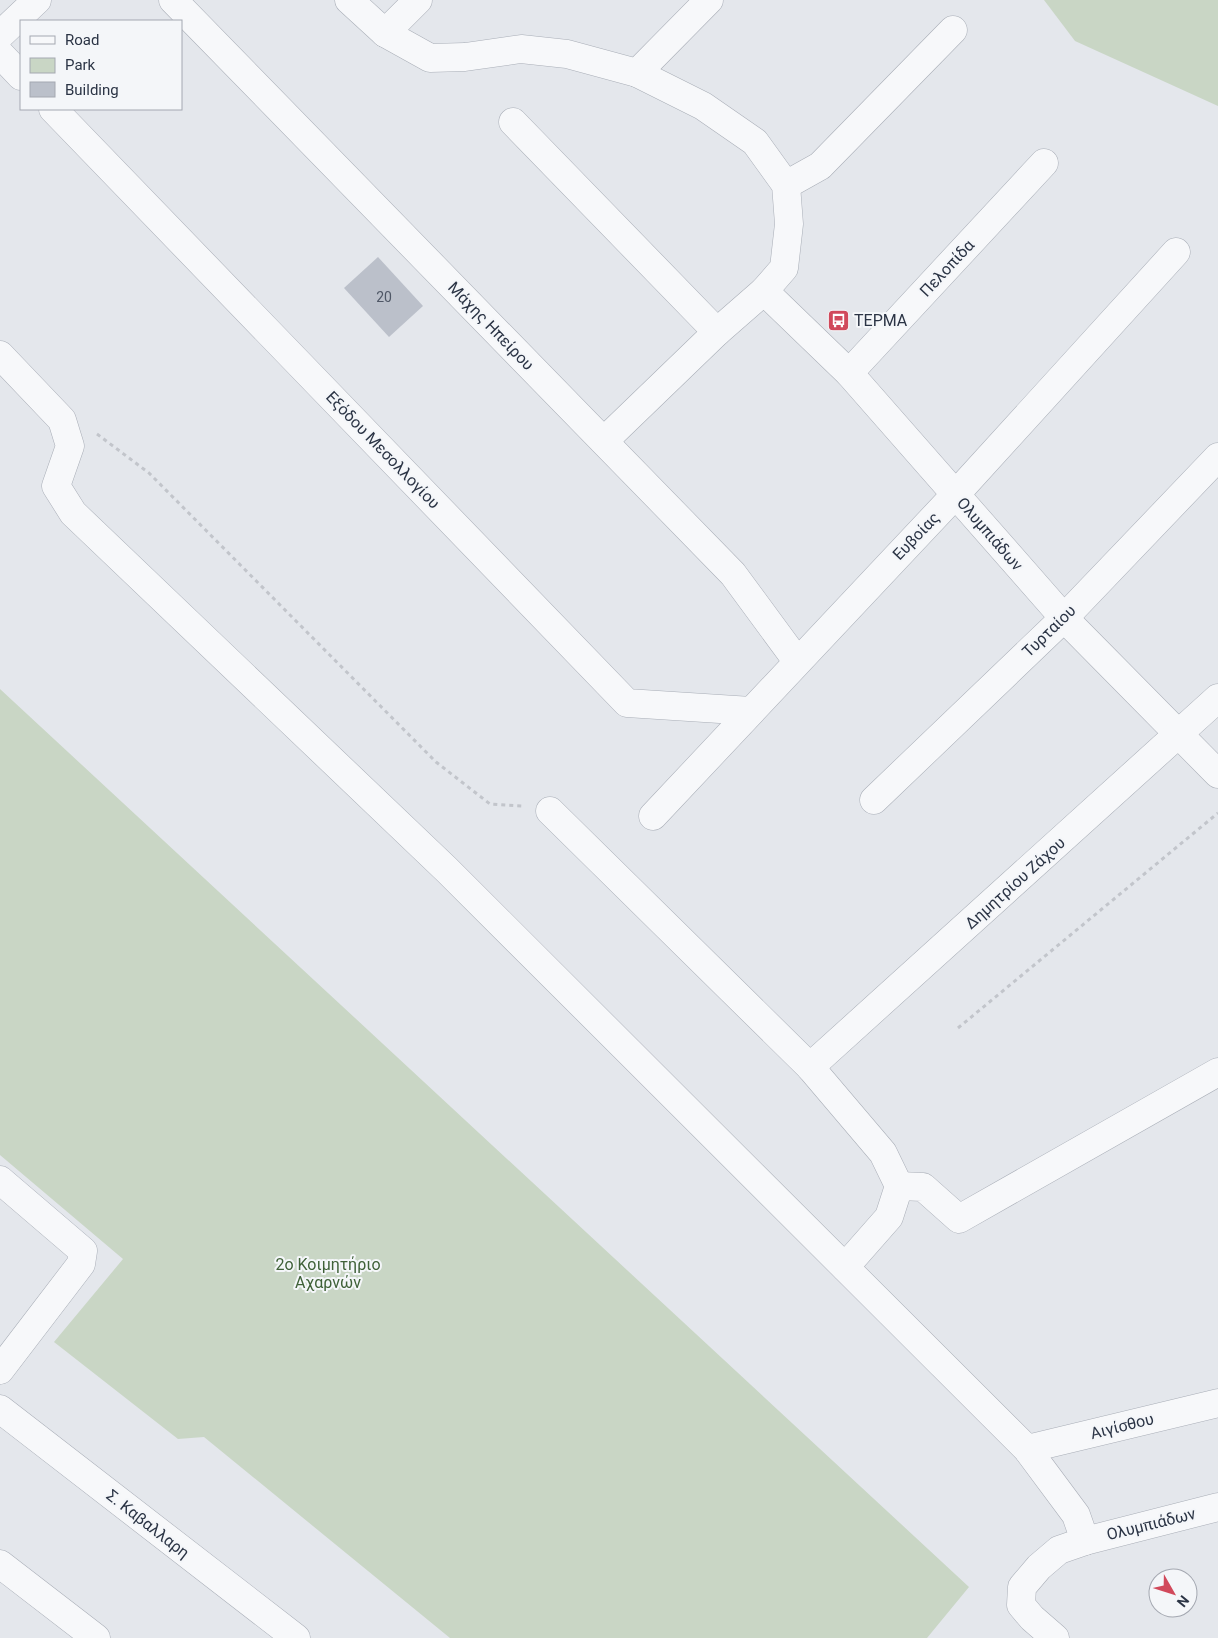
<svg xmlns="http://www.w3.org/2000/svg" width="1218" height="1638" viewBox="0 0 1218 1638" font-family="Roboto,sans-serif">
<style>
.green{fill:#c9d6c5}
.building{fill:#bbc0ca}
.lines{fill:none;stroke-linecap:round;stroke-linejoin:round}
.minor-casing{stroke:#a9aeb7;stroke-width:29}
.tertiary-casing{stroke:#a9aeb7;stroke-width:29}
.path{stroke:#c2c5cb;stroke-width:3;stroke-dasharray:4 4;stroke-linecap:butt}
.minor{stroke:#f7f8fa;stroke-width:28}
.tertiary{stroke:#f7f8fa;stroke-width:28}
.labels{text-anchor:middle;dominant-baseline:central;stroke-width:4;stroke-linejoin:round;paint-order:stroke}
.number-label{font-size:14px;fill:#4f5766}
.street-label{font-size:16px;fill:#2b3445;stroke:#f4f6f9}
.poi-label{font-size:16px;fill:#2b3445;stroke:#f4f6f9;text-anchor:start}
.park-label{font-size:16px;fill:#3f6138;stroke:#f4f6f9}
</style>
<rect width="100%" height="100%" fill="#e4e7ec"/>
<!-- green -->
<g class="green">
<polygon points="1044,0 1218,0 1218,106 1075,41"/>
<polygon points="0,689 969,1587 927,1638 450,1638 204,1437 178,1439 54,1342 123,1259 0,1155"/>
</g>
<!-- building -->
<polygon class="building" points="378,257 423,306 389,337 344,288"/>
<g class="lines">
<defs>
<g id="minor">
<polyline points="173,0 733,574 797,661"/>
<polyline points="349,0 385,33 430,58 465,57 521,49 567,54 637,73 703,106 755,142 786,185 789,224 784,268 764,291 717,332 604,441"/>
<polyline points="385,33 418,0"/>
<polyline points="0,35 37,0"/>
<polyline points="0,54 21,76"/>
<polyline points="637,73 709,0"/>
<polyline points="53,109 627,703 751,711"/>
<polyline points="513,122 717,332"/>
<polyline points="786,185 820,166 953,30"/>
<polyline points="764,291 849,373 1064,618 1218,774"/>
<polyline points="849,373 1044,163"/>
<polyline points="874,800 1064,618 1218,457"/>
<polyline points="550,811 810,1067 883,1153 899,1186 889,1217 845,1267"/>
<polyline points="653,816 955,495 1176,252"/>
<polyline points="810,1067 1218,698"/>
<polyline points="0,1180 83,1251 81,1264 0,1370"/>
<polyline points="899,1186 923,1187 959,1219 1218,1072"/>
<polyline points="0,1409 296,1638"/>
<polyline points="1027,1449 1218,1403"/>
<polyline points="1085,1541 1218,1507"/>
<polyline points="0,1564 96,1638"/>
</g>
<polyline id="tertiary" points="0,355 62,420 70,446 56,486 73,513 447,870 1027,1449 1076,1515 1085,1541 1059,1550 1039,1567 1022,1587 1021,1605 1032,1618 1055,1638"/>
</defs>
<!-- minor casing -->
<use href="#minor" class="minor-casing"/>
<!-- tertiary casing -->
<use href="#tertiary" class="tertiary-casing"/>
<!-- path -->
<g class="path">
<polyline points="97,434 149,473 436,762 490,804 523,806"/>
<polyline points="958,1028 1218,813"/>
</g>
<!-- minor -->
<use href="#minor" class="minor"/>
<!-- tertiary -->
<use href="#tertiary" class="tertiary"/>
</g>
<!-- icons -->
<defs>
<symbol id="bus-square" viewBox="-11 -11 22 22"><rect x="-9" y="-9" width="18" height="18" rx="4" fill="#d1495b" stroke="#f4f6f9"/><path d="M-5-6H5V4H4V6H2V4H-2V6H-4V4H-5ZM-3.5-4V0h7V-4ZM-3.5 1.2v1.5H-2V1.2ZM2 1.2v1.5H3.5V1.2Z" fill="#fff"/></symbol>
</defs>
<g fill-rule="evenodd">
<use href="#bus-square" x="826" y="308" width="25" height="25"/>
</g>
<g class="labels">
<!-- number labels -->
<g class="number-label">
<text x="384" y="297">20</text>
</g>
<!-- street labels -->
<g class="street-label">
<text transform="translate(947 268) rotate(-47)">Πελοπίδα</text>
<text transform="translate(491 326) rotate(46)">Μάχης Ηπείρου</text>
<text transform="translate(383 450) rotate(46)">Εξόδου Μεσολλογίου</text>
<text transform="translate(990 534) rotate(49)">Ολυμπιάδων</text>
<text transform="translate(916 536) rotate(-46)">Ευβοίας</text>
<text transform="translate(1049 631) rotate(-44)">Τυρταίου</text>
<text transform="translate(1015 883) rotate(-42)">Δημητρίου Ζάχου</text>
<text transform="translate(1122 1426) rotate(-14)">Αιγίσθου</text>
<text transform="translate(148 1524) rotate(38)">Σ. Καβαλλαρη</text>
<text transform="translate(1151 1524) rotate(-14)">Ολυμπιάδων</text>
</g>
<!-- poi labels -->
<g class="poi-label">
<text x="854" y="320">ΤΕΡΜΑ</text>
</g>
<!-- park labels -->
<g class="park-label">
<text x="328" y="1264">2ο Κοιμητήριο<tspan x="328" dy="18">Αχαρνών</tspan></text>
</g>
</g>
<!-- legend -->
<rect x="20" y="20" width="162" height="90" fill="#f4f6f9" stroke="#a4a8b1"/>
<rect x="30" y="36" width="25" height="8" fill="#f7f8fa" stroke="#a4a8b1"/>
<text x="65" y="45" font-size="15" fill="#2b3445">Road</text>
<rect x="30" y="58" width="25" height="15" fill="#c9d6c5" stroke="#a4a8b1"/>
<text x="65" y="70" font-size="15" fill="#2b3445">Park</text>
<rect x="30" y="82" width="25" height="15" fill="#bbc0ca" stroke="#a4a8b1"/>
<text x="65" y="95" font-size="15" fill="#2b3445">Building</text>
<!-- north arrow -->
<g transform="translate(1173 1593) rotate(129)"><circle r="24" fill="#f4f6f9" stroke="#a4a8b1"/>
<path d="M0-4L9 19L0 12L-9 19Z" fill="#d1495b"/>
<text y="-8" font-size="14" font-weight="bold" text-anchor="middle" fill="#2b3445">N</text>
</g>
</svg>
